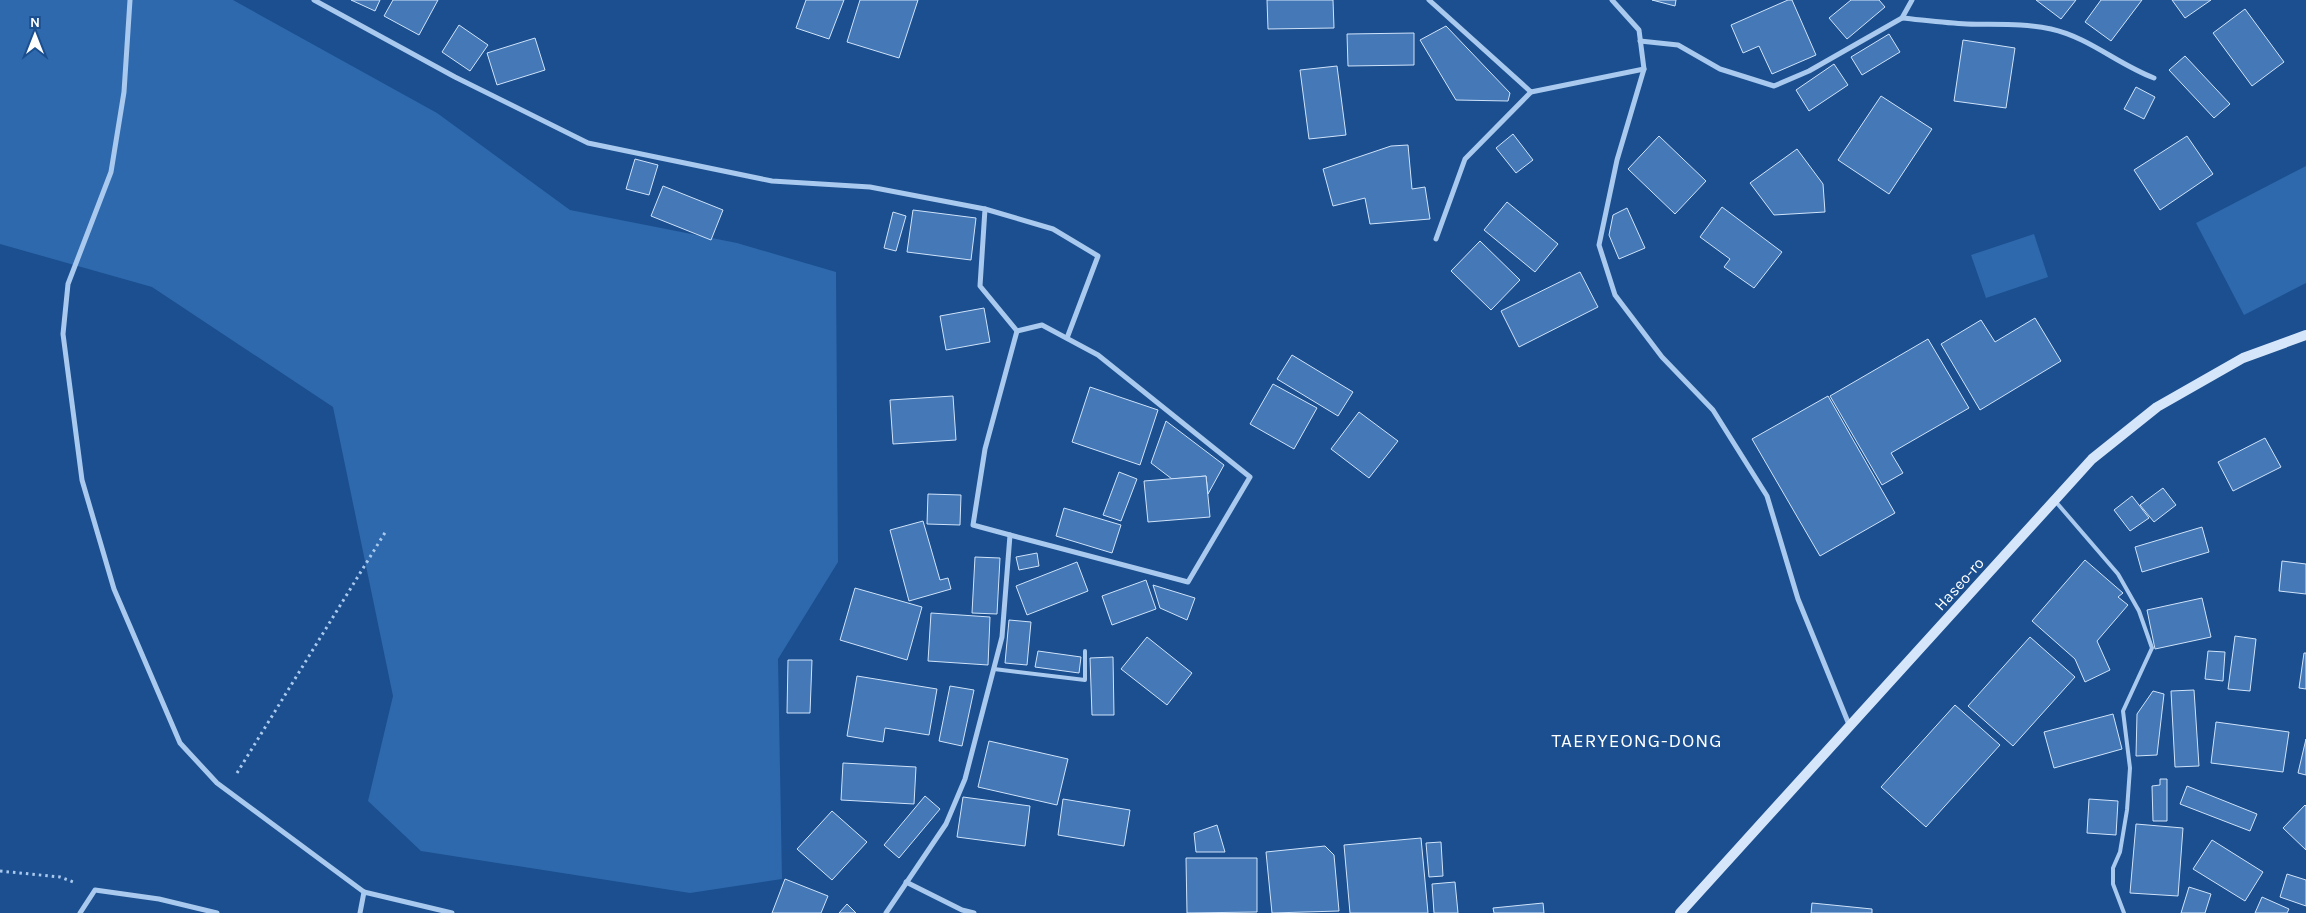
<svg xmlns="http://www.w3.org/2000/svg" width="2306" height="913" viewBox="0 0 2306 913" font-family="Karla,sans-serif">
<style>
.green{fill:#2e69ad}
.building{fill:#4478b7;stroke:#cfe3fa}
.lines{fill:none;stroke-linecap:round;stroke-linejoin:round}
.path{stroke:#a9c9ee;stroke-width:3;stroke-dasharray:2.5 4;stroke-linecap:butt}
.lane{stroke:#a9c9ee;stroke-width:4}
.street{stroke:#a9c9ee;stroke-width:5}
.secondary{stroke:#d6e6fa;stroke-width:10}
.labels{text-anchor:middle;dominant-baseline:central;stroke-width:5;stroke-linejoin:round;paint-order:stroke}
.street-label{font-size:16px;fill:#fff;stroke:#1b4f8f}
.quarter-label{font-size:19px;letter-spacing:1px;fill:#fff;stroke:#1b4f8f}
</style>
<rect width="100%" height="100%" fill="#1b4f8f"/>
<!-- green -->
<g class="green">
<polygon points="0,0 233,0 437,113 570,210 737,243 836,272 838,562 778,659 782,879 690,893 421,851 368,801 393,696 333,407 152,287 0,244"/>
<polygon points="2306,166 2306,283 2244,315 2196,223"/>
<polygon points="2034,234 2048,277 1986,298 1971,255"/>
</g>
<!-- building -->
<g class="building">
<polygon points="351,0 380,0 375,11"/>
<polygon points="393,0 438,0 419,35 384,16"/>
<polygon points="806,0 844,0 829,39 796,28"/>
<polygon points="860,0 918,0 899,58 847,42"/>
<polygon points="1267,0 1333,0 1334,28 1268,29"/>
<polygon points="1652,0 1676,0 1675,6"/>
<polygon points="1788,0 1792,0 1816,55 1772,74 1759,46 1743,53 1731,25"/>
<polygon points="1851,0 1879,0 1885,7 1847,39 1829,18"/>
<polygon points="2036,0 2076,0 2061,19"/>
<polygon points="2101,0 2142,0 2111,41 2085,22"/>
<polygon points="2172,0 2211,0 2185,18"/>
<polygon points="2245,9 2284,62 2252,86 2213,33"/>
<polygon points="459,25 488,45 470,71 442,52"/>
<polygon points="1446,26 1510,93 1508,101 1456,100 1420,40"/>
<polygon points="1414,33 1414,65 1348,66 1347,34"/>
<polygon points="1889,34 1900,52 1862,75 1851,57"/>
<polygon points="535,38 545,70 497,85 487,53"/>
<polygon points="1963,40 2015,48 2006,108 1954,101"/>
<polygon points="2185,56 2230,104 2214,118 2169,70"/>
<polygon points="1834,64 1848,85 1809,111 1796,90"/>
<polygon points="1337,66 1346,135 1309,139 1300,70"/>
<polygon points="2136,87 2155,97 2144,119 2124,109"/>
<polygon points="1881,96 1932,129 1889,194 1838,160"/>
<polygon points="1513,134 1533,160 1516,173 1496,148"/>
<polygon points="1659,136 1706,181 1675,214 1628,169"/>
<polygon points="2187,136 2213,174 2160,210 2134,170"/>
<polygon points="1408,145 1412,189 1425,187 1430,219 1370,224 1365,198 1333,206 1323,169 1391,146"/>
<polygon points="1797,149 1823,184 1825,212 1774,215 1750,183"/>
<polygon points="635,159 658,165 649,195 626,189"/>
<polygon points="663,186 723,210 711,240 651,216"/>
<polygon points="1507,202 1558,244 1535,272 1484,230"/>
<polygon points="1722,207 1782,252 1754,288 1724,267 1730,259 1700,237"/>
<polygon points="1627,208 1645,248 1619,259 1609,235 1613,215"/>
<polygon points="913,210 976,218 971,260 907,252"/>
<polygon points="893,212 906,216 896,251 884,248"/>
<polygon points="1480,241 1520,280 1491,310 1451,271"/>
<polygon points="1580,272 1598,307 1519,347 1501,311"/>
<polygon points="984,308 990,342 946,350 940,316"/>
<polygon points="2035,318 2061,361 1980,410 1941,344 1981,320 1995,342"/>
<polygon points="1928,339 1969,408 1891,453 1903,473 1882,485 1830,396"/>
<polygon points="1292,355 1353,392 1338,416 1277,379"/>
<polygon points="1273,384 1317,408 1294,449 1250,424"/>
<polygon points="1090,387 1158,410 1140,465 1072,442"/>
<polygon points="953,396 956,440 893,444 890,400"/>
<polygon points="1828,396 1895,513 1820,556 1752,439"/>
<polygon points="1359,412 1398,441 1369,478 1331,449"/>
<polygon points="1166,421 1224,465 1208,494 1206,476 1172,479 1151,463"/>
<polygon points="2265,438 2281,467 2233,491 2218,462"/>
<polygon points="1119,472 1137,479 1121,521 1103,515"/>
<polygon points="1206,476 1210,517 1148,522 1144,481"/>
<polygon points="2163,488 2176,505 2154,522 2140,505"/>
<polygon points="928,494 961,495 960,525 927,524"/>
<polygon points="2132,496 2149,518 2130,531 2114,510"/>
<polygon points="1064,508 1121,525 1112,553 1056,536"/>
<polygon points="923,521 940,580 948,578 951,589 909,601 890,530"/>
<polygon points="2202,527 2209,552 2142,572 2135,547"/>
<polygon points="1037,553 1039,566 1019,570 1016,557"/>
<polygon points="975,557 1000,558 997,614 972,613"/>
<polygon points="2085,560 2123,593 2118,597 2128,605 2097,641 2110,670 2085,682 2075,659 2032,621"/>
<polygon points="2282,561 2306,564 2306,594 2279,591"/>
<polygon points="1077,562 1088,591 1027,615 1016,586"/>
<polygon points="1146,580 1156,609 1112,625 1102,596"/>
<polygon points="1153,585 1195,598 1187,620 1160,608"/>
<polygon points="855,588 922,607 907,660 840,640"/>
<polygon points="2202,598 2211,637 2155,649 2147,610"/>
<polygon points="931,613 990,617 988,665 928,661"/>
<polygon points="1009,620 1031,622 1027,665 1005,663"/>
<polygon points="2235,636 2256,639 2250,691 2228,689"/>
<polygon points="1147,637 1192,673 1167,705 1121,669"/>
<polygon points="2030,637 2075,677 2013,746 1968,706"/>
<polygon points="1038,651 1081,657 1079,673 1035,667"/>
<polygon points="2208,651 2225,652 2223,681 2205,679"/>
<polygon points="2304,653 2306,653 2306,689 2299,688"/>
<polygon points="1113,657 1114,715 1092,715 1090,658"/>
<polygon points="788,660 812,660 810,713 787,713"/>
<polygon points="857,676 937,689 929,735 885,728 883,742 847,736"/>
<polygon points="950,686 974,690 962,746 939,741"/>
<polygon points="2194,690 2199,766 2175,767 2171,691"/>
<polygon points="2153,691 2164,694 2157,755 2136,756 2137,714"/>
<polygon points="1955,705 2000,745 1926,827 1881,787"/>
<polygon points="2113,714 2122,749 2054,768 2044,732"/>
<polygon points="2216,722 2289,732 2283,772 2211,763"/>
<polygon points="2306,739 2306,775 2298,773"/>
<polygon points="989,741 1068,759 1057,805 978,787"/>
<polygon points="843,763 916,767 914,804 841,800"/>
<polygon points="2160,779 2167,779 2167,821 2153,821 2152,786 2160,785"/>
<polygon points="2187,786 2257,814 2250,831 2180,804"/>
<polygon points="925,796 940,809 899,858 884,845"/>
<polygon points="963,797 1030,806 1025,846 957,837"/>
<polygon points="1063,799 1130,810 1124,846 1058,835"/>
<polygon points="2089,799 2118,801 2116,835 2087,833"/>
<polygon points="2305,805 2306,806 2306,850 2283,828"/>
<polygon points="832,811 867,842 832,880 797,849"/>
<polygon points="2136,824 2183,828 2178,896 2130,893"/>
<polygon points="1217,825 1225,852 1196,852 1194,833"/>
<polygon points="1421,838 1428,913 1350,913 1344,845"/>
<polygon points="2212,840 2263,872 2245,901 2193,869"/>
<polygon points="1441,842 1443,876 1429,877 1426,843"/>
<polygon points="1325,846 1334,855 1339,911 1272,913 1266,852"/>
<polygon points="1186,858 1257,858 1257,912 1187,913"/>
<polygon points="2287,874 2306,880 2306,906 2280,897"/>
<polygon points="785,879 828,896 821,913 772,913"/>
<polygon points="1455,882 1458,913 1434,913 1432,884"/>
<polygon points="2189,887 2211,894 2205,913 2181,913"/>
<polygon points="2262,897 2289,909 2287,913 2255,913"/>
<polygon points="1543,903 1544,913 1494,913 1493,908"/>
<polygon points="1812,903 1872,909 1872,913 1811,913"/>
<polygon points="847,904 856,913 839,913"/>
</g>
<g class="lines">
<!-- path -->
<g class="path">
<polyline points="237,773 386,531"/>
<polyline points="0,871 60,877 76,883"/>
</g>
<!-- lane -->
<g class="lane">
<polyline points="2056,502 2118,574 2139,611 2152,648 2123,711 2130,768 2127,810 2120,852 2113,868 2113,884 2124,913"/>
<polyline points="994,669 1085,680 1085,651"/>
</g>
<!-- street -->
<g class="street">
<polyline points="130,0 124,92 111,172 68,284 63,334 82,480 114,589 180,743 217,783 364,892"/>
<polyline points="314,0 455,77 588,143 772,181 870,187 985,209 980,286 1017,331"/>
<polyline points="1429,0 1531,92 1644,69"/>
<polyline points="1612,0 1639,30 1644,69 1617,160 1599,245 1615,295 1662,357 1713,410 1767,496 1798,599 1850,727"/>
<path d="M1902,18C1923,20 1945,23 1967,24C1995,25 2023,23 2051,29C2088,37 2119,65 2154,78"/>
<polyline points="1640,41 1678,45 1720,69 1774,86 1809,71 1902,18 1912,0"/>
<polyline points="985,209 1053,229 1098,256 1067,338"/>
<polyline points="1436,239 1465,159 1531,92"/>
<polyline points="1010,535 1188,582 1250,477 1098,355 1042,325 1017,331"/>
<polyline points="906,882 962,910 974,913"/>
<polyline points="80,913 95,890 159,899 217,913"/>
<polyline points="360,913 364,892 452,913"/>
<polyline points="886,913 946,824 965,779 1002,637 1010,535 973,525 985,449 1017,331"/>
</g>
<!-- secondary -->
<polyline class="secondary" points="1680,913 2092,459 2157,407 2243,358 2306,335"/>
</g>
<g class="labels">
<!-- street labels -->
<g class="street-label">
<text transform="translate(1959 584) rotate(-48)">Haseo-ro</text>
</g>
<!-- quarter labels -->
<g class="quarter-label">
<text x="1637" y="741">TAERYEONG-DONG</text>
</g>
</g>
<!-- north arrow -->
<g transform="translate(35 35)" stroke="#1b4f8f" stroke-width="4" paint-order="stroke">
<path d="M0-4L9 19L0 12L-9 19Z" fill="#ffffff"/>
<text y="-8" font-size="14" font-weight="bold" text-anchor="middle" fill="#ffffff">N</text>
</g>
</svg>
